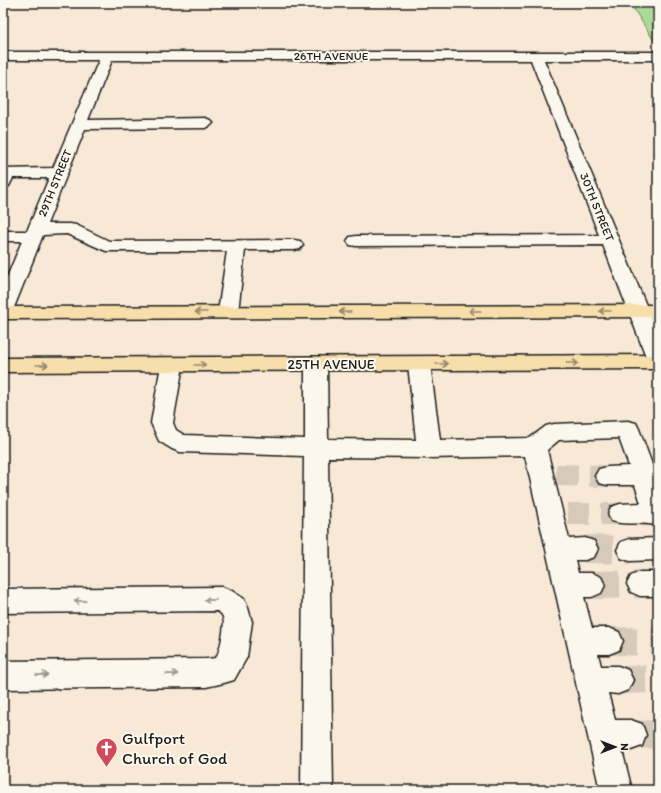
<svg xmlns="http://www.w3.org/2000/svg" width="661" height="793" viewBox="0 0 661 793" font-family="Itim,sans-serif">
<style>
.green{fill:#aeda98;stroke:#657b5a}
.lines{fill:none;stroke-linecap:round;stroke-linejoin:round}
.minor-tunnel-far1{stroke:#d7caba;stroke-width:22;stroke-dasharray:22 11;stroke-linecap:butt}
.minor-tunnel{stroke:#d7caba;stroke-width:28;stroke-dasharray:28 14;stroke-linecap:butt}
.minor-casing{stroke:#1c1c1c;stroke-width:3}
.major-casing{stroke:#1c1c1c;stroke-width:3}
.minor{fill:#fbf7ec;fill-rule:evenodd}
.major{fill:#f8deab;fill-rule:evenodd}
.oneway{stroke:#95876b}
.oneway2{stroke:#97948e}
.labels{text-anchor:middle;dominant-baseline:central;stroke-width:4;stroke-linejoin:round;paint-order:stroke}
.far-street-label{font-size:12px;fill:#1c1c1c;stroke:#fbf7ec}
.street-label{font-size:14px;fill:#1c1c1c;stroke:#fbf7ec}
.near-poi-label{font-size:17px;fill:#1c1c1c;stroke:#fbf7ec;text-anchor:start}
</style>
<rect width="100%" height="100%" fill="#f8e9d6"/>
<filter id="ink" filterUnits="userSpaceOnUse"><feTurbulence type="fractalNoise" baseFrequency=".025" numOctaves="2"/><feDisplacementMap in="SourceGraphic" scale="8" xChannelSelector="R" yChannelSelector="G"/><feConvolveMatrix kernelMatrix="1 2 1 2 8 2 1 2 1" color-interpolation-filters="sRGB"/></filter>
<g filter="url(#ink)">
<!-- green -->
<polygon class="green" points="630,3 658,3 658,47"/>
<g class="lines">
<!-- minor-tunnel-far1 -->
<g class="minor-tunnel-far1">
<polyline points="556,475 607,476"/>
<polyline points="568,514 620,514"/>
</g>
<!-- minor-tunnel -->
<g class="minor-tunnel">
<polyline points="585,549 630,550"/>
<polyline points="592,585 640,584"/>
<polyline points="609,641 658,642"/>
<polyline points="618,680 658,679"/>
<polyline points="631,735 658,734"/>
</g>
<defs>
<g id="minor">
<polygon points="3,52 658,52 658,60 544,60 658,334 658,366 651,364 647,359 603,245 356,246 350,245 347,241 350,237 356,236 599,235 531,60 112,60 88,120 205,118 210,120 213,123 210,126 205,128 85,129 47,224 70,224 76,225 109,241 294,240 300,241 303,245 300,249 294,250 245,250 238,312 235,316 228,318 221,316 218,312 227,251 106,251 67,234 43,235 13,310 10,314 3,316 3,287 22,241 3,241 3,231 27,231 49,178 13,178 9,186 3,187 3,169 53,168 99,60 3,60"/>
<path d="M419,357L426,359L430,364L440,440L530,438L546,426L554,424L628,421L636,423L639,429L658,481V526C643,521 627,526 611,521L608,514L611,507L620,504L641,503L635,485H607L599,483L595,476L599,469L607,467L629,466L619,438L559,440L547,450L569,539L585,538L594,541L598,549L594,557L585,560H575L578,573H592L601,577L605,585L601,593L592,597H584L592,628H609L619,632L623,641L619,650L609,654H598L601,666H618L628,670L633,680L628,690L618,694L608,693L615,720H631L642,724L646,735L642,746L631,750H622L632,790H600L525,456L429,458L328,457L333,790H301L304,456L180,452L172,449L159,441L151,423L161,365L165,360L172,358L179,360L183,365L173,423L176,430L184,435L305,439V365L309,360L316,358L323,360L327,365L328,439L416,440L408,364L412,359Z"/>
<polygon points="658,538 658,560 630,561 621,558 617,550 621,542 630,539"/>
<polygon points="640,572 658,572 658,596 640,596 631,592 627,584 631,576"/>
<path d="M222,587L232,591L244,599L248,608L252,622L247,657L234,680L224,683L206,687L3,689V661L206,659L216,658C220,651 227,622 222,615C221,613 219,612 217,611L3,613V589Z"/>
</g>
<g id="major">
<polygon points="658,305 658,317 3,319 3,307"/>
<polygon points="658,355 658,369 3,372 3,358"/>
</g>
</defs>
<!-- minor casing -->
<use href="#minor" class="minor-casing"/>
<!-- major casing -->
<use href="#major" class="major-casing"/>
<!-- minor -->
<use href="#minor" class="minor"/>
<!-- major -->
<use href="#major" class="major"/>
</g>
<!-- one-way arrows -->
<defs><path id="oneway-shaft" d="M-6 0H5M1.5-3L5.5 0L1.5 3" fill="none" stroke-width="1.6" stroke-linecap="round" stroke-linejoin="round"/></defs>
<g class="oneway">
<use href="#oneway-shaft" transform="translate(475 311) rotate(180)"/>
<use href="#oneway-shaft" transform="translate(605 311) rotate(180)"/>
<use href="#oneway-shaft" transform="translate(201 312) rotate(180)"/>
<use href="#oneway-shaft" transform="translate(345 312) rotate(180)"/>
<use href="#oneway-shaft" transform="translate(572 363)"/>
<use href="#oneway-shaft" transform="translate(442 364)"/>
<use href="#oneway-shaft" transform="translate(42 365)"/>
<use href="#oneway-shaft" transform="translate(200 365)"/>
</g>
<g class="oneway2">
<use href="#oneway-shaft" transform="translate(210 600) rotate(179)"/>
<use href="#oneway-shaft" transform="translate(80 601) rotate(179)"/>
<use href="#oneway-shaft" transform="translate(172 674) rotate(-1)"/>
<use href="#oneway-shaft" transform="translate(42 675) rotate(-1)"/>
</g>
</g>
<!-- icons -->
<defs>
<symbol id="church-pin" viewBox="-11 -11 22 30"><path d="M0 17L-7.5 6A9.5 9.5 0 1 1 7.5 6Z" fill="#d1495b" stroke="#fbf7ec"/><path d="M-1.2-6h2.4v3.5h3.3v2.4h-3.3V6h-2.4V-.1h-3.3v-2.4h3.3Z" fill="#fff"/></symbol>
</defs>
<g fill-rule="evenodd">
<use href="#church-pin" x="94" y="736" width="25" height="34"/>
</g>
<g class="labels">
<!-- far-street labels -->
<g class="far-street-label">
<text x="331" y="56">26TH AVENUE</text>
<text transform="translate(55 183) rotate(-68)">29TH STREET</text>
<text transform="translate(597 207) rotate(68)">30TH STREET</text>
</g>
<!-- street labels -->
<g class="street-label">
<text x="331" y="364">25TH AVENUE</text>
</g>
<!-- near-poi labels -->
<g class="near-poi-label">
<text x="122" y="738">Gulfport<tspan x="122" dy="20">Church of God</tspan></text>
</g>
</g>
<!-- margin -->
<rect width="661" height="793" fill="none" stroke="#fbf7ec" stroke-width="16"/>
<rect x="8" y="8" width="645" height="777" fill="none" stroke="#1c1c1c" stroke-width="1.5" filter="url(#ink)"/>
<!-- north arrow -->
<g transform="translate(615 747) rotate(90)" stroke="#fbf7ec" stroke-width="3" paint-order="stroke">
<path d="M0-3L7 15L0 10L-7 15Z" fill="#1c1c1c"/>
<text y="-6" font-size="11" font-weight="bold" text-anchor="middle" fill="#1c1c1c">N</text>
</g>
</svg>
